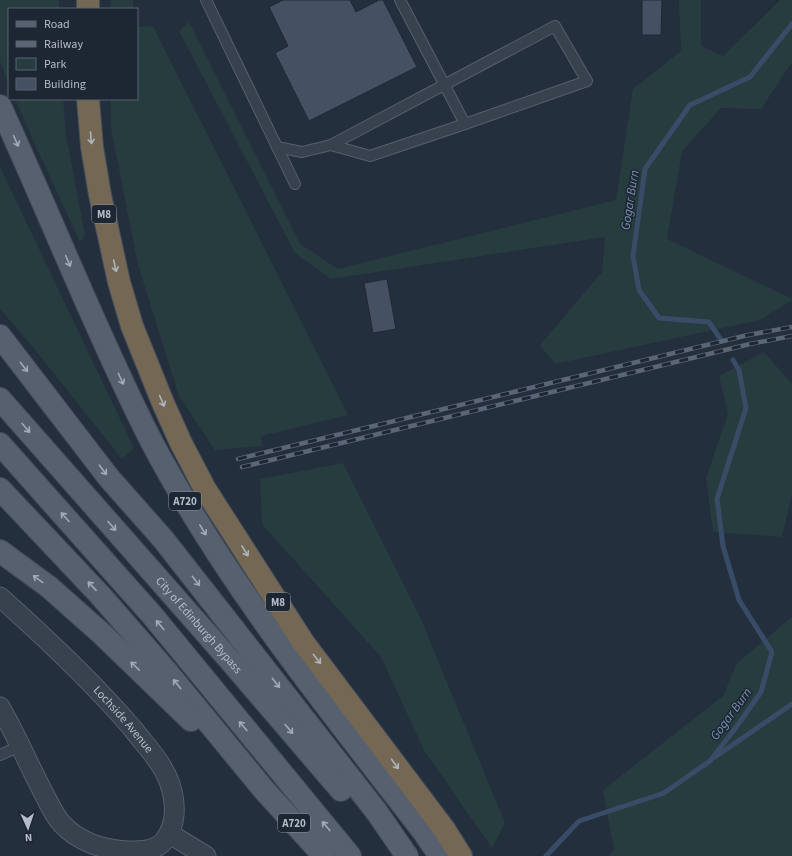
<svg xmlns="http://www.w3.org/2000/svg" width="792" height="856" viewBox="0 0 792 856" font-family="'Source Sans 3',sans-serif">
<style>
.green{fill:#263c3f}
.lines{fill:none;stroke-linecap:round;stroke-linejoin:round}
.stream{stroke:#394c67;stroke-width:5}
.building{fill:#455162;stroke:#1f2835}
.lane-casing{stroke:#565f6c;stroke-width:12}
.street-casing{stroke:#565f6c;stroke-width:21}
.primary-casing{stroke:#414a57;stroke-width:24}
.highway-casing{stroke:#434c59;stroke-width:24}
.lane{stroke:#38414e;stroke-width:10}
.street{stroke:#38414e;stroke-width:19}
.primary{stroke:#56606e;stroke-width:22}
.highway{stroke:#746855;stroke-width:22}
.rail-casing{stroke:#5a6575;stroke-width:4.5}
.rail{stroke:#1d2633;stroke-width:3;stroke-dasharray:9;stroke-linecap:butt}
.oneway{stroke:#aeb4bd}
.oneway2{stroke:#a1aab7}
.labels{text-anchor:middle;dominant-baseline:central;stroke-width:3;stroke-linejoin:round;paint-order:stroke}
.shield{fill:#1d2633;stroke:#878f9c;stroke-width:1}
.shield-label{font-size:11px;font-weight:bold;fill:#b4bcc9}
.street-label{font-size:12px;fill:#b4bcc9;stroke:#1d2633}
.water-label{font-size:13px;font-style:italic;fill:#7c92b1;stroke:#1d2633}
</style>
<rect width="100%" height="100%" fill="#242f3e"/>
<!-- green -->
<g class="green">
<polygon points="0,0 59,0 59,9 9,9 9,84 0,62"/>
<polygon points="111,0 133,0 133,9 110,9"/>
<polygon points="679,0 701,0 701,46 723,56 780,0 792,0 792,62 761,109 721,108 682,151 667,239 792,299 792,300 760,320 555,364 540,345 602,272 605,237 331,279 295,253 179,31 189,22 300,244 338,269 616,200 633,89 681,51"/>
<polygon points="153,26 169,58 348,415 261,436 262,446 215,450 179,396 138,265 111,128 111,99 137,99 137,27"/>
<polygon points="15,99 63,99 66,135 85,235 80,242 32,138"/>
<polygon points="0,167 134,448 122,459 28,341 0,309"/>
<polygon points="764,352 792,384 792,495 782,537 713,532 706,478 728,414 719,376"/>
<polygon points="343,463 420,617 505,823 492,848 424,750 381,657 262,524 260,479"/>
<polygon points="792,617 792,856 609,856 614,850 603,790 723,696 737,663"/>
</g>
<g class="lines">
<!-- stream -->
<g class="stream">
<polyline points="721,340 709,322 659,318 639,290 633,256 645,169 690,105 750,77 792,24"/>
<polyline points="715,757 792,704"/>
<polyline points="546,856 579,821 664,793 710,761 737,726 761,692 772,652 739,600 723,546 717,499 746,408 739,370 733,360"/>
</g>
</g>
<!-- building -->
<g class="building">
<polygon points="283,0 350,0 356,12 379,0 383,0 417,67 309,121 275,53 288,46 269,7"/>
<polygon points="642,0 662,0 661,35 642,35"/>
<polygon points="387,279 396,329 373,333 364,283"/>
</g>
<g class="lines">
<defs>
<g id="lane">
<polyline points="206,0 295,184"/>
<polyline points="331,145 370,156 465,124 400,0"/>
<polyline points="277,147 302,152 331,145 555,26 587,81 465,124"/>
<polyline points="0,755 20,746"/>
</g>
<g id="street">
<path id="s1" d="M0,597C47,639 92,681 133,729C146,746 163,763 170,784C176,803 177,825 164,841C156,851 140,851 128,851C104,850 79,842 62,824C53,814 47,799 41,788C27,761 15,733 0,707"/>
<polyline points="170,834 206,856"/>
</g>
<g id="primary">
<path d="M0,106C40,193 76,282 117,370C131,400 145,431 162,461C235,594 331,712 423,831L440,856"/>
<polyline points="0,336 109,478 163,539 203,590 376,811 407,856"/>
<path id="s2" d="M0,399L228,658L341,790"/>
<polyline points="0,444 152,615 350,856"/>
<polyline points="0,489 100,595 167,672 264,790 324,856"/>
<polyline points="0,551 49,587 102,634 191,720"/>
</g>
<g id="highway">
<polyline points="88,9 88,0"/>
<polyline points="88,99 92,147 100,195 119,282 132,326 163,403 181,443 205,489 303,642 444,829 461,856"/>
</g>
</defs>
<!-- lane casing -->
<use href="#lane" class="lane-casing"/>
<!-- street casing -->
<use href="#street" class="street-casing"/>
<!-- primary casing -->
<use href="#primary" class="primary-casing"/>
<!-- highway casing -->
<use href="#highway" class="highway-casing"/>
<!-- lane -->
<use href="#lane" class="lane"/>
<!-- street -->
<use href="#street" class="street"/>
<!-- primary -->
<use href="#primary" class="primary"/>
<!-- highway -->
<use href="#highway" class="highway"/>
<defs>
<g id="rail">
<polyline points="238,459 748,335 792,327"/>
<polyline points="242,467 750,344 792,336"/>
</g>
</defs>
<!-- rail casing -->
<use href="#rail" class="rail-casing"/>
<!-- rail -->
<use href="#rail" class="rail"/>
</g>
<!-- one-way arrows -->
<defs><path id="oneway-shaft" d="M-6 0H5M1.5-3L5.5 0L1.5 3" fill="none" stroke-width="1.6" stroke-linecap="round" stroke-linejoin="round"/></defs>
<g class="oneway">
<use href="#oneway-shaft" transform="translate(91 138) rotate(85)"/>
<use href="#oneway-shaft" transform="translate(115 266) rotate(77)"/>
<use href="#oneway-shaft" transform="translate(162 401) rotate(67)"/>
<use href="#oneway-shaft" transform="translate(245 551) rotate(58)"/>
<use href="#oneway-shaft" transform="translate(317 659) rotate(52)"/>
<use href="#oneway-shaft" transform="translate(395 764) rotate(54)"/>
</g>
<g class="oneway2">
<use href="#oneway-shaft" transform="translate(16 141) rotate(66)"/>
<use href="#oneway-shaft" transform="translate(68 261) rotate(67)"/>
<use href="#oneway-shaft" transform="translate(24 367) rotate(52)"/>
<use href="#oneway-shaft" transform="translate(121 379) rotate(65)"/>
<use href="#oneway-shaft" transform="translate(26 428) rotate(49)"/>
<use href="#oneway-shaft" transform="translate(103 470) rotate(53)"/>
<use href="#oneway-shaft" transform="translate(65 517) rotate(-132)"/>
<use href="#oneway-shaft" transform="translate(112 526) rotate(49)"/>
<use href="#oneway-shaft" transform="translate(203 530) rotate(58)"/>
<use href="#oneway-shaft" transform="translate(38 579) rotate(-144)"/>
<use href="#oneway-shaft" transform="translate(196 581) rotate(52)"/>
<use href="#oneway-shaft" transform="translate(92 586) rotate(-133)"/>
<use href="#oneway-shaft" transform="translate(160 625) rotate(-130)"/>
<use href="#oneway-shaft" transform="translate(135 666) rotate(-136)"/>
<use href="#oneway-shaft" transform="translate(276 683) rotate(52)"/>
<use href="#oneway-shaft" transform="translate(177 684) rotate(-129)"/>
<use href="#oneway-shaft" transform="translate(243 726) rotate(-130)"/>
<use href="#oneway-shaft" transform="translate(289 729) rotate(50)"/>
<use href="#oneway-shaft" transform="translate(326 826) rotate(-130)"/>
</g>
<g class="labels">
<!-- shield labels -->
<g class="shield">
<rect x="92" y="205" width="24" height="18" rx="3"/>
<rect x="169" y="492" width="32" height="18" rx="3"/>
<rect x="266" y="593" width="24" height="18" rx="3"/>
<rect x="278" y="814" width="32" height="18" rx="3"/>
</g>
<g class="shield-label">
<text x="104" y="214">M8</text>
<text x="185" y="501">A720</text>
<text x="278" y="602">M8</text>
<text x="294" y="823">A720</text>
</g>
<!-- street labels -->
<g class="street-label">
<text stroke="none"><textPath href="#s2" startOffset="301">City of Edinburgh Bypass</textPath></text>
<text stroke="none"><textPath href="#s1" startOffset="174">Lochside Avenue</textPath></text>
</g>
<!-- water labels -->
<g class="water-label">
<text transform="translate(630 200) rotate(-81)">Gogar Burn</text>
<text transform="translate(731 714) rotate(-54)">Gogar Burn</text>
</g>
</g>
<!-- legend -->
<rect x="8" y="8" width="130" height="92" fill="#1d2633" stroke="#59626f"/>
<rect x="16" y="21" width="20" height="6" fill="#56606e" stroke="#59626f"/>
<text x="44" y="28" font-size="12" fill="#b4bcc9">Road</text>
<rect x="16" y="41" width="20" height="6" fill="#5a6575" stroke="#59626f"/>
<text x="44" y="48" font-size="12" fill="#b4bcc9">Railway</text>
<rect x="16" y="58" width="20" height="12" fill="#263c3f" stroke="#59626f"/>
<text x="44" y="68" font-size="12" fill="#b4bcc9">Park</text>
<rect x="16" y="78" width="20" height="12" fill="#455162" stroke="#59626f"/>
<text x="44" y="88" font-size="12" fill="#b4bcc9">Building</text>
<!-- north arrow -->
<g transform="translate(28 828) rotate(177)" stroke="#1d2633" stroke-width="3" paint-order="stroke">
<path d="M0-3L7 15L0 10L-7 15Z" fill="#b4bcc9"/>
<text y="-6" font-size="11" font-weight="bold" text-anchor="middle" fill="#b4bcc9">N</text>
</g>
</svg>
